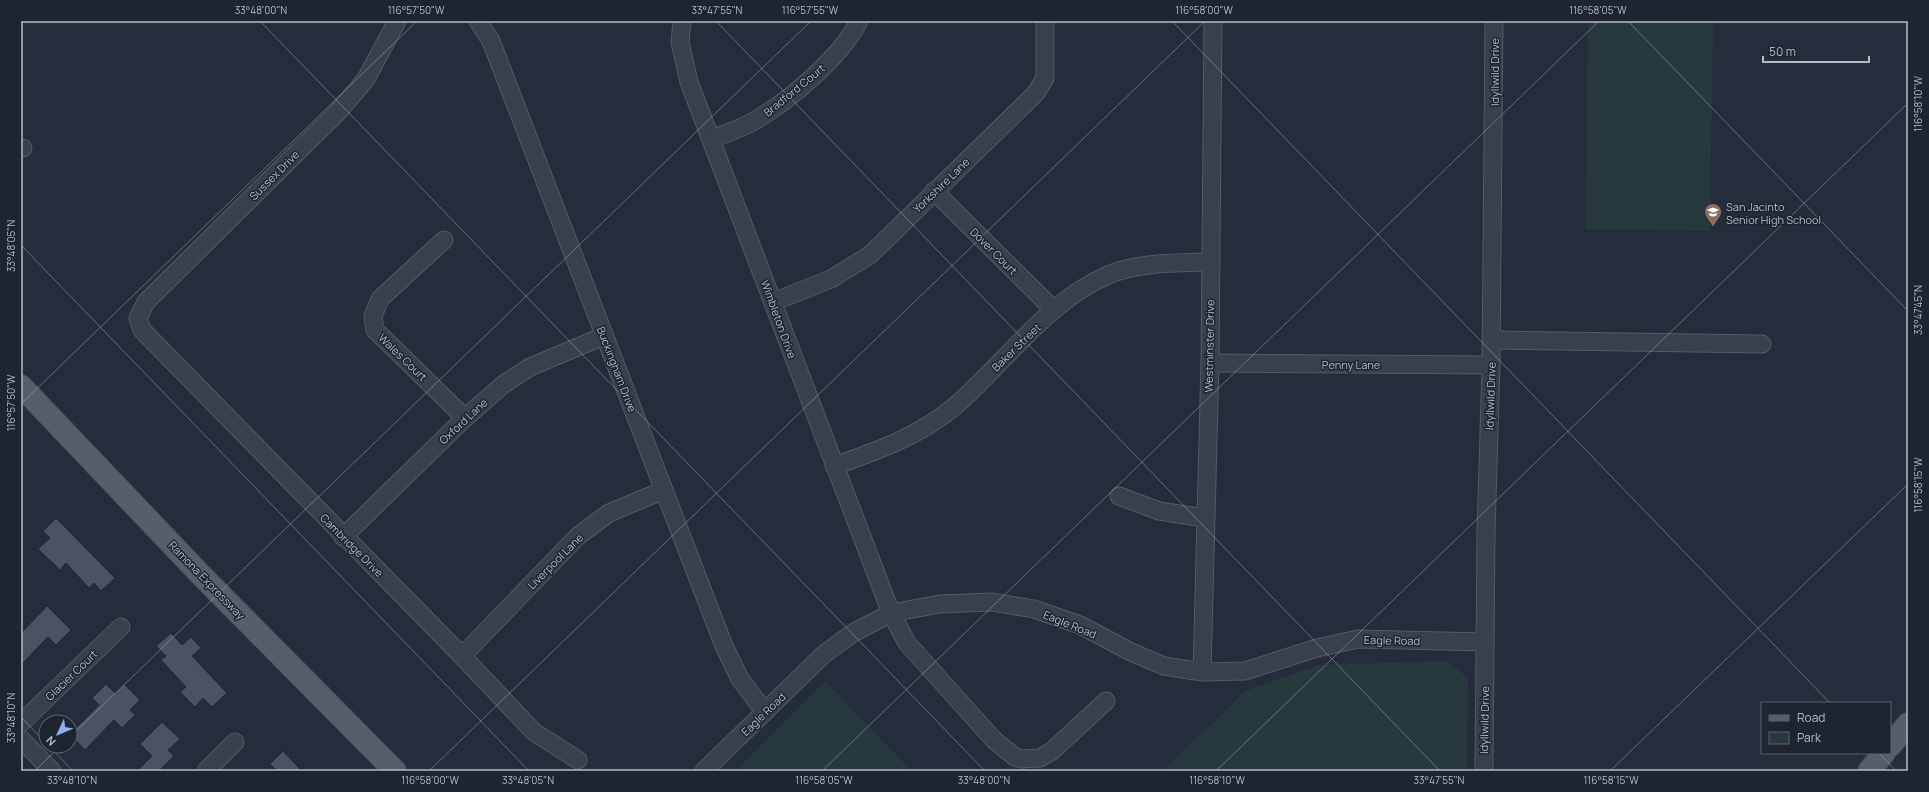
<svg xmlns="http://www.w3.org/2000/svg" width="1929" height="792" viewBox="0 0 1929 792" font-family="Manrope,sans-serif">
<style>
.green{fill:#28393d}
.building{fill:#4b5363;stroke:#202632}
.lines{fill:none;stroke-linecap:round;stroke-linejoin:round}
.minor-casing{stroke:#545a66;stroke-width:19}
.major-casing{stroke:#424854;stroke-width:24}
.minor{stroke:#393f4b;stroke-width:17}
.major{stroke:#575d6b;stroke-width:22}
.ticks{fill:none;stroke:#b4bac6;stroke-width:1;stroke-opacity:0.45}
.labels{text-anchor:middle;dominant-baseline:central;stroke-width:3;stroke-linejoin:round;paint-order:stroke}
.street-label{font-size:11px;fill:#b4bac6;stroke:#1e2430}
.poi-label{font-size:11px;fill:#b4bac6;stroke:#1e2430;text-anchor:start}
.neatline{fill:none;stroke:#b4bac6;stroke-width:1.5}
.ticks-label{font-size:10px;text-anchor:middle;fill:#b4bac6}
</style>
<rect width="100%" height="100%" fill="#252c3b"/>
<!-- green -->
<g class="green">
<polygon points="1588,21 1713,21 1710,231 1585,229"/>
<polygon points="1448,661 1468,678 1467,771 1163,771 1245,691 1319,665"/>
<polygon points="825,681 912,771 735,771"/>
</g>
<!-- building -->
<g class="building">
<polygon points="56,518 115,578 101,591 94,583 89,588 66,563 60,570 38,549 50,538 43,531"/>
<polygon points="47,606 71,630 56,645 48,637 21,665 21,633"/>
<polygon points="171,633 182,645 191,637 201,648 192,656 227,693 212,707 203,698 195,707 180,692 186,687 161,660 166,656 156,646"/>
<polygon points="106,684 115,693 124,684 140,700 130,710 135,715 122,728 114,720 85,750 70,734 99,705 92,698"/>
<polygon points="162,722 180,739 168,750 174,756 159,771 137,771 152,756 140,744"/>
<polygon points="283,751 302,771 277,771 270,764"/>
</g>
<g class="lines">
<defs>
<g id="minor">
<polyline points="397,21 366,79 338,112 146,302 138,318 142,330 462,656 534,732 578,760"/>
<polyline points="478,21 491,41 724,646 740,679 765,712"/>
<polyline points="682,21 680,42 689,82 891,613 907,643 994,740 1015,757 1022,759 1040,758 1052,751 1106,701"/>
<path d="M712,139C726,133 741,129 754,121C789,101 841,57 859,21"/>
<polyline points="21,148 23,148"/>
<polyline points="934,191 1054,310"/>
<polyline points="444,240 380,299 373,316 375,330 465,418"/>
<polyline points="773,302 831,279 870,255 1036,93 1045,78 1045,21"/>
<polyline points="1492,340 1762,344"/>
<polyline points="1210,363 1491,365"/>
<path d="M834,466C877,451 920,436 955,406C1006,362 1046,302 1108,275C1138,262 1178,263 1210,262"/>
<polyline points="1119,496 1159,511 1205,518"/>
<polyline points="343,537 465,418 504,384 530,367 604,336"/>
<polyline points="462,656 578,536 609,513 664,490"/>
<polyline points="1202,672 1210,363 1213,21"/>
<polyline points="21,723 121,627"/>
<polyline points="21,739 52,771"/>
<polyline points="206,771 235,742"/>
<polyline points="704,771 824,654 853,633 891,613 940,604 992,602 1034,609 1080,625 1131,652 1164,666 1202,672 1245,671 1317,648 1358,639 1485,642"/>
<polyline points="1484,771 1486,533 1491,365 1494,21"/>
</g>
<g id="major">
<polyline points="21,386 200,574 395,771"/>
<polyline points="1890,746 1908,724"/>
<polyline points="1869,771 1884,753"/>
</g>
</defs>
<!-- minor casing -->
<use href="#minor" class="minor-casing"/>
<!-- major casing -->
<use href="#major" class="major-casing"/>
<!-- minor -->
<use href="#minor" class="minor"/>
<!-- major -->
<use href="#major" class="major"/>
</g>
<!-- ticks -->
<path class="ticks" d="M260,21L985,771M716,21L1440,771M1172,21L1830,703M1628,21L1908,311M21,23L23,21M21,245L529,771M21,404L417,21M21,717L46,743M70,737L811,21M49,746L73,771M1879,753L1896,771M35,771L60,746M429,771L1205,21M822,771L1599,21M1216,771L1908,103M1610,771L1908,484"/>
<!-- icons -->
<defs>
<symbol id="school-pin" viewBox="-11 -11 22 30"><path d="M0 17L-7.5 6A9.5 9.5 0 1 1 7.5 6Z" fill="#8d6e63" stroke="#1e2430"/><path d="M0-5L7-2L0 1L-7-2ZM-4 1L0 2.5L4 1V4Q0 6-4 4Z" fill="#fff"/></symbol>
</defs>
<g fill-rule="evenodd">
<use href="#school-pin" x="1703" y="202" width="20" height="27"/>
</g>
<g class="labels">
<!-- street labels -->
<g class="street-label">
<text transform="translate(1494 72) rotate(-90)">Idyllwild Drive</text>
<text transform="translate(794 90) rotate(-39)">Bradford Court</text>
<text transform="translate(274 175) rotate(-45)">Sussex Drive</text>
<text transform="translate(941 185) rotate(-44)">Yorkshire Lane</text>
<text transform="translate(994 251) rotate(45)">Dover Court</text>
<text transform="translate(779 319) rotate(70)">Wimbleton Drive</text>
<text transform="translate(1209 346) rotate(-89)">Westminster Drive</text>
<text transform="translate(1016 347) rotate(-44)">Baker Street</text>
<text transform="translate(403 357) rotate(44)">Wales Court</text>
<text x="1351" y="364">Penny Lane</text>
<text transform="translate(617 369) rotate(69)">Buckingham Drive</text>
<text transform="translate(1490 396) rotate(-88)">Idyllwild Drive</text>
<text transform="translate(463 421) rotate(-43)">Oxford Lane</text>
<text transform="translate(352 545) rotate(45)">Cambridge Drive</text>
<text transform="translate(555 561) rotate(-45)">Liverpool Lane</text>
<text transform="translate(207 580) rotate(46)">Ramona Expressway</text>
<text transform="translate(1070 624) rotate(22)">Eagle Road</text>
<text transform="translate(1392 640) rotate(1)">Eagle Road</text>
<text transform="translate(71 675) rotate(-44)">Glacier Court</text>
<text transform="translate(763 714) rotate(-44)">Eagle Road</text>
<text transform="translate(1484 720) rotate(-89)">Idyllwild Drive</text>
</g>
<!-- poi labels -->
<g class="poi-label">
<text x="1726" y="206">San Jacinto<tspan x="1726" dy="13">Senior High School</tspan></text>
</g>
</g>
<!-- border -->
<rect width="1929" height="792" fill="none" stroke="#1e2430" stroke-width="44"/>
<!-- legend -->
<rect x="1761" y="702" width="130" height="52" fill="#1e2430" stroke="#5a606c"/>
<rect x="1769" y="715" width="20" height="6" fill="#575d6b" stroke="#5a606c"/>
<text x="1797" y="722" font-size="12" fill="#b4bac6">Road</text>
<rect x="1769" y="732" width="20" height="12" fill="#28393d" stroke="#5a606c"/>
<text x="1797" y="742" font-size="12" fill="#b4bac6">Park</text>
<!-- north arrow -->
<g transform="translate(58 734) rotate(226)"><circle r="19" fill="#1e2430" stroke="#5a606c"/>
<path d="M0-3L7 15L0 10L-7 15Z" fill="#90acf0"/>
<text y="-6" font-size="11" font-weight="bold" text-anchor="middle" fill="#b4bac6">N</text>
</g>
<!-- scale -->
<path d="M1763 56v6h106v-6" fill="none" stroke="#b4bac6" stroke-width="2"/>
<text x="1769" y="56" font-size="12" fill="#b4bac6" stroke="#1e2430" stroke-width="3" paint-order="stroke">50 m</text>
<rect x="22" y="22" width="1885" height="748" class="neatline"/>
<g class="ticks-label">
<text x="261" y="14">33°48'00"N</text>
<text x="416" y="14">116°57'50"W</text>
<text x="717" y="14">33°47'55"N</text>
<text x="810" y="14">116°57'55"W</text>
<text x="1204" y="14">116°58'00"W</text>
<text x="1598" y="14">116°58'05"W</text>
<text transform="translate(1918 104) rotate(-90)" y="4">116°58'10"W</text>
<text transform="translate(11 246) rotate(-90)" y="4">33°48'05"N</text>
<text transform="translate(1918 310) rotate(-90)" y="4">33°47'45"N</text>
<text transform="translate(11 403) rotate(-90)" y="4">116°57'50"W</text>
<text transform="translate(1918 485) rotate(-90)" y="4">116°58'15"W</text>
<text transform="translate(11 718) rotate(-90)" y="4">33°48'10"N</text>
<text x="72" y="784">33°48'10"N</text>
<text x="430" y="784">116°58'00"W</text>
<text x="528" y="784">33°48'05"N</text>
<text x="824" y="784">116°58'05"W</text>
<text x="984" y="784">33°48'00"N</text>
<text x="1217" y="784">116°58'10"W</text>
<text x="1439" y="784">33°47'55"N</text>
<text x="1611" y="784">116°58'15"W</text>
</g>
</svg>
